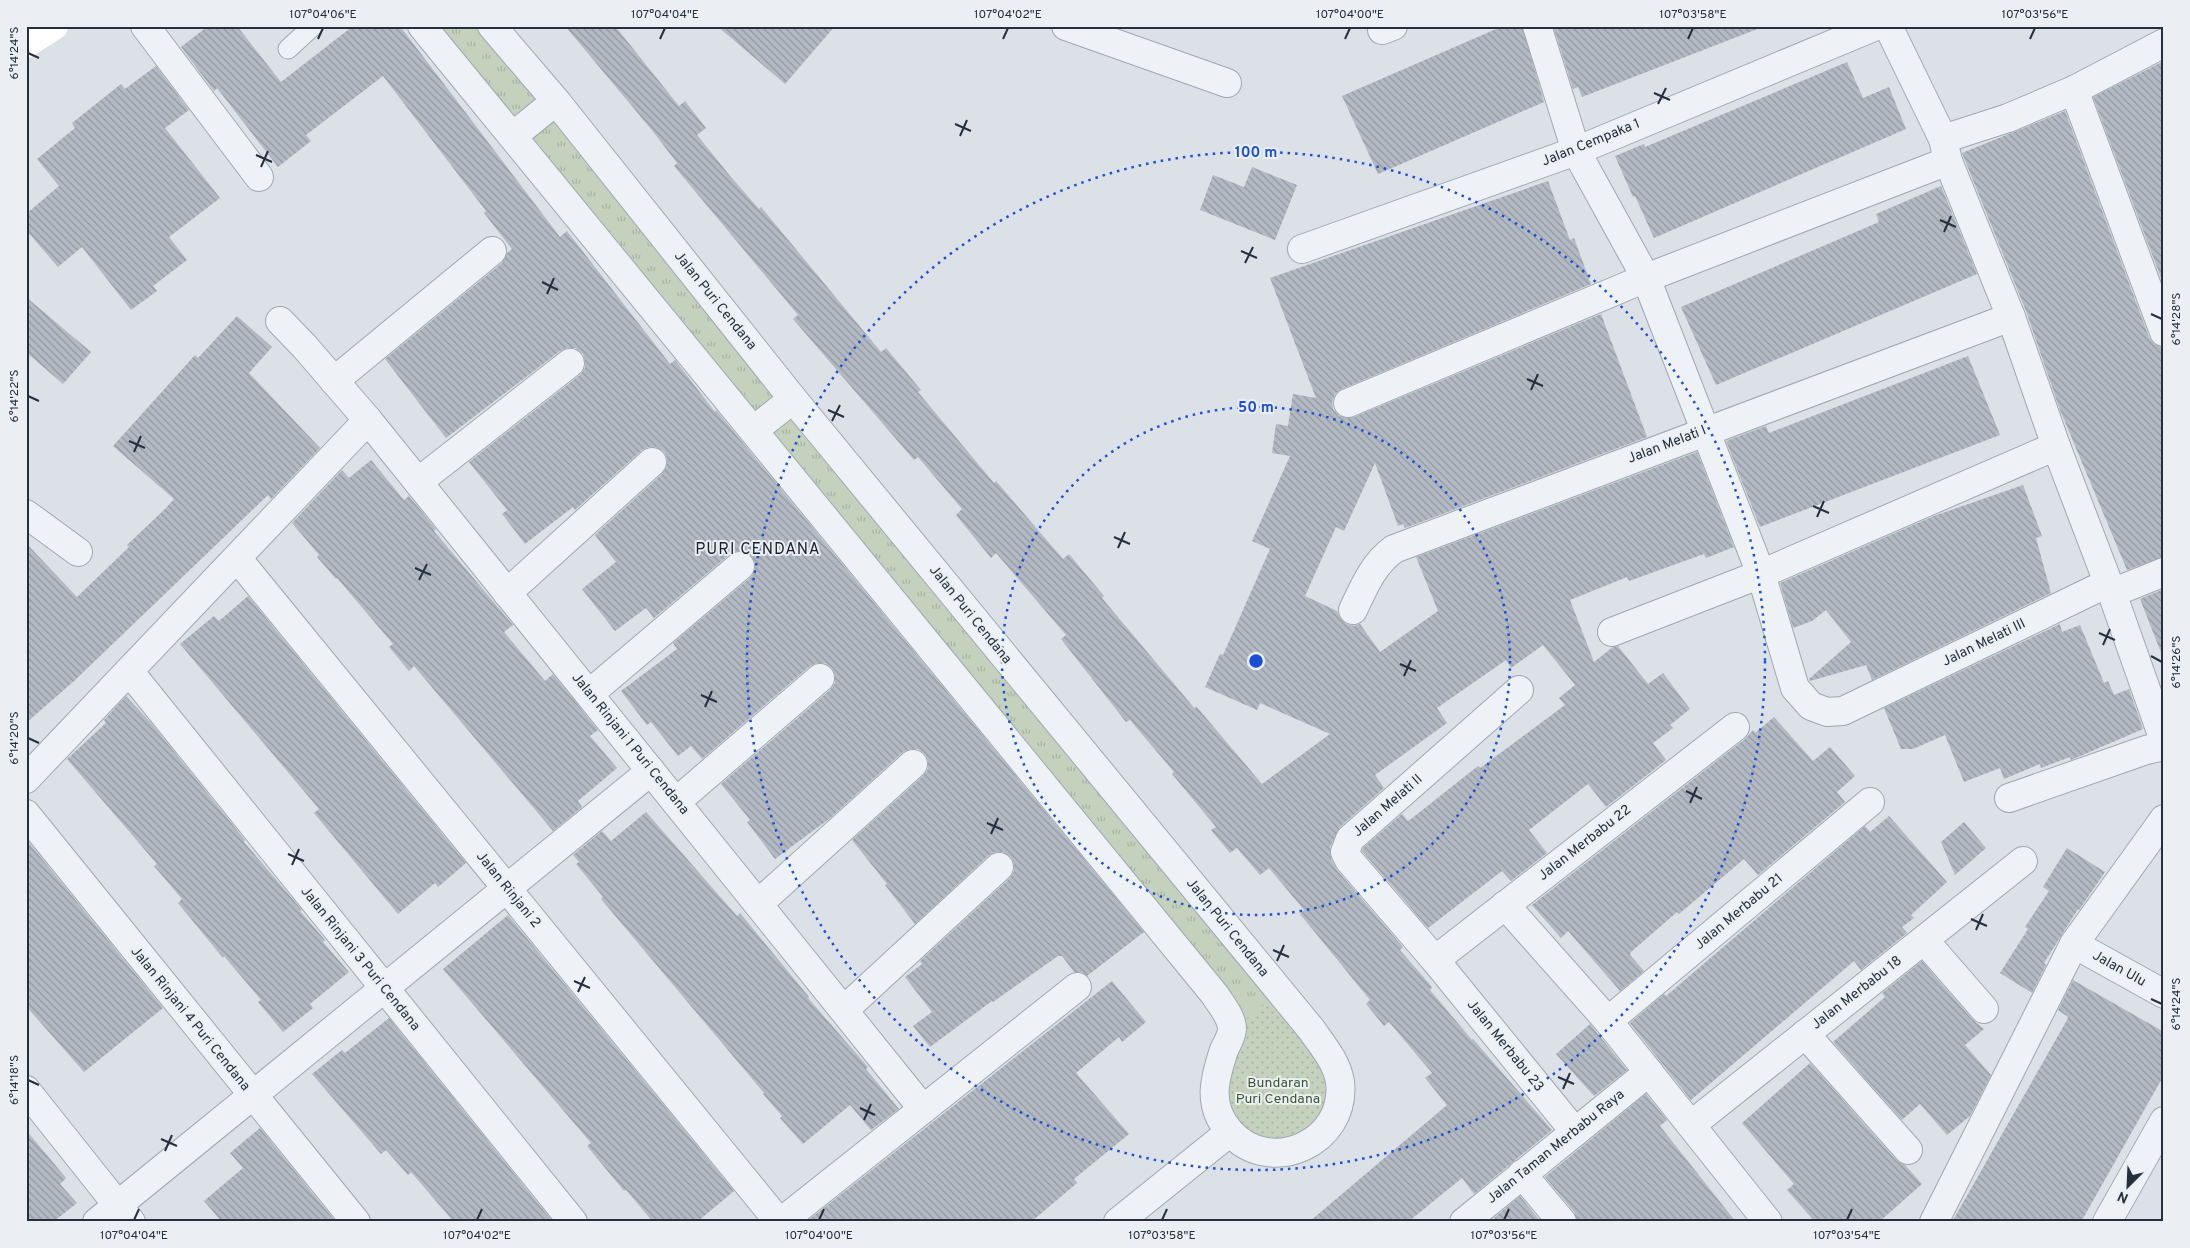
<svg xmlns="http://www.w3.org/2000/svg" width="2190" height="1248" viewBox="0 0 2190 1248" font-family="Overpass,sans-serif">
<style>
.grass{fill:url(#grass-tufts)}
.park{fill:url(#park-dots)}
.building{fill:url(#building-back-hatch)}
.lines{fill:none;stroke-linecap:round;stroke-linejoin:round}
.lane-casing{stroke:#a1a7b1;stroke-width:21}
.street-casing{stroke:#a1a7b1;stroke-width:30}
.lane{stroke:#eef1f5;stroke-width:19}
.street{stroke:#eef1f5;stroke-width:28}
.secondary{stroke:#fff;stroke-width:28}
.ticks{fill:none;stroke:#252f3d;stroke-width:2}
.ring{fill:none;stroke:#1d4ed8;stroke-width:2.5;stroke-dasharray:2.5 5}
.labels{text-anchor:middle;dominant-baseline:central;stroke-width:4;stroke-linejoin:round;paint-order:stroke}
.street-label{font-size:14px;fill:#252f3d;stroke:#ebeff4}
.park-label{font-size:14px;fill:#3b5932;stroke:#ebeff4}
.quarter-label{font-size:16px;letter-spacing:1px;fill:#18202d;stroke:#ebeff4}
.centre{fill:#1d4ed8;stroke:#ebeff4;stroke-width:2.5}
.ring-label{font-size:15px;text-anchor:middle;font-weight:bold;fill:#1d4ed8;stroke:#ebeff4;stroke-width:4;stroke-linejoin:round;paint-order:stroke}
.neatline{fill:none;stroke:#252f3d;stroke-width:2}
.ticks-label{font-size:12px;text-anchor:middle;fill:#252f3d}
</style>
<defs>
<pattern id="grass-tufts" width="24" height="20" patternUnits="userSpaceOnUse" patternTransform="scale(1.25)"><rect width="24" height="20" fill="#c3d1bd"/><path d="M3 7l-1-3M5 7V3M7 7l1-3M15 17l-1-3M17 17v-4M19 17l1-3" fill="none" stroke="#a7b4a3"/></pattern>
<pattern id="park-dots" width="8" height="8" patternUnits="userSpaceOnUse" patternTransform="scale(1.25)"><rect width="8" height="8" fill="#c3d1bd"/><path d="M2 2h.1M6 6h.1" fill="none" stroke="#a7b4a3" stroke-width="1.8" stroke-linecap="round"/></pattern>
<pattern id="building-back-hatch" width="6" height="6" patternUnits="userSpaceOnUse" patternTransform="scale(1.25)"><rect width="6" height="6" fill="#b3bac3"/><path d="M-1 5l2 2M0 0l6 6M5-1l2 2" fill="none" stroke="#9198a0"/></pattern>
</defs>
<rect width="100%" height="100%" fill="#dce0e7"/>
<!-- grass -->
<polygon class="grass" points="422,26 493,26 1281,993 1232,1029"/>
<!-- park -->
<polygon class="park" points="1281,993 1327,1052 1325,1132 1243,1144 1215,1080 1232,1029"/>
<!-- building -->
<g class="building">
<polygon points="208,26 237,26 281,82 353,26 400,26 560,237 567,231 670,364 675,360 715,412 716,410 1144,932 1087,976 1082,972 1074,972 1062,956 1058,956 993,1002 992,1001 930,1047 913,1026 932,1012 905,977 922,964 920,961 1010,878 1014,871 1014,864 1011,857 1003,852 995,852 988,856 915,924 885,885 887,884 852,840 923,776 928,769 928,761 925,754 918,749 910,749 903,752 829,819 775,859 747,822 750,820 721,784 830,690 835,683 835,675 832,668 825,663 817,663 810,666 702,759 691,746 678,756 651,722 647,725 621,691 677,649 673,643 750,578 755,571 755,564 752,556 745,551 738,551 730,554 654,618 646,608 615,631 582,589 616,562 595,535 662,474 667,466 667,458 664,452 656,447 648,447 642,450 575,510 573,507 525,544 502,514 507,510 469,462 580,375 585,368 585,361 583,354 575,348 567,348 560,351 446,438 385,359 502,263 507,253 512,249 484,213 486,211 383,76 306,135 311,141 278,167 217,88 214,91 181,47"/>
<polygon points="565,26 615,26 679,106 685,101 706,128 697,135 731,177 759,209 761,207 881,352 886,348 921,390 918,392 994,483 996,481 1063,559 1069,554 1104,596 1102,598 1180,691 1195,709 1196,706 1262,784 1330,734 1260,703 1257,710 1205,687 1220,654 1223,655 1270,549 1252,541 1290,456 1272,453 1276,424 1288,426 1293,394 1316,398 1270,278 1548,181 1570,240 1574,238 1591,284 1342,389 1335,394 1332,402 1333,409 1339,416 1347,418 1354,417 1601,314 1647,437 1405,528 1403,524 1398,526 1375,463 1344,531 1336,527 1305,596 1337,611 1340,618 1346,624 1354,626 1360,624 1380,652 1438,611 1416,557 1697,452 1734,547 1706,558 1704,554 1629,581 1627,577 1570,600 1594,662 1613,647 1618,646 1648,684 1663,673 1690,709 1670,725 1673,728 1653,743 1666,760 1606,807 1588,784 1529,830 1547,853 1511,881 1502,871 1428,928 1362,851 1363,848 1402,814 1408,821 1411,819 1478,766 1480,768 1565,705 1559,698 1575,685 1543,645 1511,668 1506,660 1437,708 1447,723 1375,775 1384,788 1340,827 1330,847 1331,859 1337,870 1403,947 1400,950 1432,987 1430,990 1472,1040 1473,1039 1552,1130 1474,1194 1462,1178 1408,1222 1309,1222 1447,1105 1425,1078 1432,1073 1389,1022 1384,1026 1366,1004 1370,1000 1300,914 1304,910 1269,868 1260,875 1237,848 1230,853 1211,830 1216,827 1172,774 1174,772 1130,720 1126,722 1061,639 1066,635 996,553 991,558 956,515 962,509 918,457 914,460 793,319 798,315 674,166 677,163 651,129"/>
<polygon points="717,26 835,26 785,84"/>
<polygon points="1503,26 1522,26 1544,102 1378,174 1342,96"/>
<polygon points="1553,26 1759,26 1760,28 1582,97 1578,87 1573,89"/>
<polygon points="2164,61 2164,286 2093,97"/>
<polygon points="1847,62 1863,98 1889,87 1906,129 1654,238 1635,196 1633,197 1615,156 1644,144 1645,147"/>
<polygon points="156,66 189,110 165,128 220,198 169,237 187,260 153,286 157,291 131,310 82,247 58,267 26,230 26,214 59,186 37,159 75,128 72,123 121,84 125,89"/>
<polygon points="2065,111 2149,337 2154,344 2164,347 2164,557 2127,570 2060,410 2026,311 1962,153"/>
<polygon points="1252,167 1297,185 1275,240 1200,210 1213,175 1244,187"/>
<polygon points="1941,186 1977,274 1716,385 1681,307 1879,222 1876,214"/>
<polygon points="26,297 91,352 63,384 26,352"/>
<polygon points="237,316 272,347 249,373 320,448 271,499 268,495 73,682 26,723 26,543 77,597 129,547 127,545 165,509 174,499 113,446 195,355 198,358"/>
<polygon points="1968,356 2000,435 1760,527 1726,441 1766,426 1769,433"/>
<polygon points="371,460 404,500 409,496 436,529 434,531 513,625 504,632 545,681 553,674 598,730 590,736 617,768 578,801 582,807 553,831 414,666 409,671 389,647 393,644 337,578 336,579 317,557 319,555 292,523 342,470 349,478"/>
<polygon points="2023,485 2042,536 2036,538 2051,593 1872,680 1866,665 1810,681 1809,679 1851,642 1826,610 1812,621 1793,628 1780,583 1934,516"/>
<polygon points="2164,589 2164,655 2162,655 2140,599"/>
<polygon points="248,596 466,863 438,887 435,883 398,914 314,813 319,809 180,644 214,616 219,621"/>
<polygon points="2060,624 2062,632 2080,625 2104,683 2108,681 2114,695 2129,689 2143,729 2071,760 2070,757 2041,768 2040,764 2004,779 2000,768 1964,782 1945,735 1913,749 1901,749 1884,708"/>
<polygon points="126,696 151,723 245,840 244,842 302,910 300,911 325,940 323,942 349,972 310,1004 313,1008 283,1032 258,1002 261,1000 224,956 223,958 178,903 182,899 154,866 157,864 67,759 106,723 104,720"/>
<polygon points="1774,717 1813,761 1830,747 1855,776 1837,792 1845,802 1758,875 1744,859 1679,914 1677,912 1631,952 1630,955 1644,971 1620,991 1568,931 1561,938 1532,905 1745,739 1753,730 1755,733"/>
<polygon points="646,812 737,916 740,913 809,997 808,998 868,1067 866,1069 899,1109 871,1130 850,1105 803,1144 780,1118 782,1116 763,1094 764,1093 601,899 603,897 576,864 579,862 573,855 602,831 611,841"/>
<polygon points="1889,816 1947,882 1911,915 1914,918 1902,927 1907,933 1861,970 1854,961 1691,1100 1630,1023 1664,994 1666,996 1865,826 1870,832"/>
<polygon points="1964,822 1986,848 1955,875 1941,842"/>
<polygon points="26,839 163,1008 84,1072 26,1006"/>
<polygon points="2067,848 2105,872 2079,910 2078,909 2044,963 2046,965 2032,993 2000,973 2028,929 2025,927 2049,891 2043,887"/>
<polygon points="508,915 734,1191 697,1222 653,1222 626,1190 624,1191 587,1146 591,1143 443,969"/>
<polygon points="1922,961 1972,1019 1984,1029 1965,1045 1991,1075 1970,1116 1947,1135 1920,1104 1902,1120 1833,1042 1885,997 1882,993"/>
<polygon points="2073,980 2164,1032 2164,1075 2081,1222 1952,1222 2067,1020 2068,1017 2058,1010"/>
<polygon points="1112,981 1146,1022 1122,1042 1119,1037 1076,1073 1129,1134 1074,1179 1077,1183 1031,1222 806,1222"/>
<polygon points="389,1018 553,1222 454,1222 411,1172 408,1175 386,1150 381,1154 312,1074 342,1050 345,1053"/>
<polygon points="1590,1024 1627,1070 1594,1096 1556,1054"/>
<polygon points="1810,1063 1896,1160 1905,1165 1922,1184 1879,1222 1815,1222 1787,1190 1794,1184 1742,1123"/>
<polygon points="1646,1094 1667,1120 1660,1126 1736,1222 1577,1222 1574,1212 1545,1177"/>
<polygon points="260,1128 336,1222 222,1222 204,1201 243,1168 230,1153"/>
<polygon points="26,1130 66,1178 60,1184 77,1203 53,1222 26,1222"/>
<polygon points="1520,1196 1541,1222 1498,1222 1494,1218"/>
</g>
<g class="lines">
<defs>
<polyline id="lane" points="288,49 313,26"/>
<g id="street">
<polyline points="145,26 259,177"/>
<path d="M422,26L1215,995C1221,1005 1232,1017 1232,1029C1232,1035 1227,1044 1224,1050C1214,1080 1207,1106 1230,1132C1270,1177 1347,1143 1340,1082C1337,1062 1322,1045 1311,1029L793,399L556,101L492,26"/>
<polyline points="1066,26 1227,83"/>
<polyline points="1537,26 1576,151 1646,278 1761,574 1795,688 1811,706 1827,712 1843,711 2108,583"/>
<polyline points="1888,26 1943,139 1948,161 2011,317 2056,446 2112,593 2160,729 2164,745"/>
<polyline points="1382,30 1393,26"/>
<polyline points="2074,90 2164,332"/>
<polyline points="513,136 556,101"/>
<polyline points="1943,139 2008,118 2074,90 2164,43"/>
<polyline points="1302,249 1576,151 1876,26"/>
<polyline points="280,321 305,347 368,420 923,1109"/>
<polyline points="334,381 492,251"/>
<polyline points="1348,403 1646,278 1948,161"/>
<polyline points="754,430 793,399"/>
<polyline points="418,482 570,363"/>
<polyline points="26,514 78,552"/>
<polyline points="237,558 779,1222"/>
<polyline points="507,593 652,462"/>
<polyline points="2112,593 2164,572"/>
<path d="M1353,610C1364,587 1373,564 1394,549L2011,317"/>
<polyline points="1612,632 1761,574 2056,446"/>
<polyline points="129,671 573,1222"/>
<polyline points="1519,690 1350,839 1345,852 1349,860 1435,960 1575,1132"/>
<polyline points="589,694 740,566"/>
<polyline points="26,779 368,420"/>
<polyline points="2009,798 2146,750 2164,746"/>
<polyline points="676,802 820,678"/>
<polyline points="26,814 356,1222"/>
<polyline points="758,904 913,764"/>
<polyline points="1505,905 1608,1021 1768,1222"/>
<polyline points="1924,940 1984,1009"/>
<polyline points="2074,944 2164,994"/>
<polyline points="1435,960 1735,727"/>
<polyline points="844,1010 999,867"/>
<polyline points="1608,1021 1870,802"/>
<polyline points="1805,1034 1908,1150"/>
<polyline points="26,1090 131,1222"/>
<polyline points="1691,1125 2023,861"/>
<polyline points="1522,1174 1562,1222"/>
<polyline points="97,1222 651,771"/>
<polyline points="781,1222 1077,987"/>
<polyline points="1118,1222 1230,1132"/>
<polyline points="1464,1222 1649,1072"/>
<polyline points="1934,1222 2074,944 2164,819"/>
<polyline points="2107,1222 2164,1121"/>
</g>
</defs>
<!-- lane casing -->
<use href="#lane" class="lane-casing"/>
<!-- street casing -->
<use href="#street" class="street-casing"/>
<!-- lane -->
<use href="#lane" class="lane"/>
<!-- street -->
<use href="#street" class="street"/>
<!-- secondary -->
<polyline class="secondary" points="26,44 54,26"/>
</g>
<!-- ticks -->
<path class="ticks" d="M318,39L323,28M660,39L665,28M1003,39L1008,28M1345,39L1350,28M1688,39L1693,28M2030,39L2035,28M28,53L39,58M1654,93L1670,100M1658,104L1666,88M955,124L971,131M960,136L967,120M256,155L272,162M261,167L268,151M1940,220L1956,227M1944,232L1951,216M1241,251L1257,258M1245,263L1253,247M542,282L558,290M547,294L554,278M2151,314L2162,319M1527,379L1543,386M1531,390L1538,374M28,396L39,401M828,410L844,417M832,421L840,405M129,441L145,448M134,452L141,436M1813,506L1829,513M1817,517L1824,501M1114,537L1130,544M1118,548L1125,532M415,568L431,575M419,580L427,564M2099,633L2115,640M2103,645L2110,629M2151,656L2162,662M1400,664L1416,671M1404,676L1411,660M701,695L717,702M705,707L712,691M28,738L39,743M1686,791L1702,799M1690,803L1697,787M987,823L1003,830M991,834L998,818M288,854L304,861M292,865L299,849M1971,919L1987,926M1976,930L1983,914M1273,950L1289,957M1277,961L1284,945M574,981L590,988M578,992L585,977M2151,999L2162,1004M1558,1077L1574,1084M28,1080L39,1085M1563,1089L1570,1073M860,1108L875,1115M864,1120L871,1104M161,1139L177,1146M165,1151L172,1135M134,1220L139,1209M477,1220L482,1209M819,1220L824,1209M1162,1220L1167,1209M1504,1220L1509,1209M1847,1220L1852,1209"/>
<!-- distance rings -->
<g class="ring">
<circle cx="1256" cy="661" r="254"/>
<circle cx="1256" cy="661" r="509"/>
</g>
<g class="labels">
<!-- street labels -->
<g class="street-label">
<text transform="translate(1591 143) rotate(-22)">Jalan Cempaka 1</text>
<text transform="translate(715 301) rotate(51)">Jalan Puri Cendana</text>
<text transform="translate(1667 445) rotate(-21)">Jalan Melati I</text>
<text transform="translate(970 615) rotate(51)">Jalan Puri Cendana</text>
<text transform="translate(1984 643) rotate(-26)">Jalan Melati III</text>
<text transform="translate(630 744) rotate(51)">Jalan Rinjani 1 Puri Cendana</text>
<text transform="translate(1388 806) rotate(-41)">Jalan Melati II</text>
<text transform="translate(1585 843) rotate(-38)">Jalan Merbabu 22</text>
<text transform="translate(508 890) rotate(51)">Jalan Rinjani 2</text>
<text transform="translate(1739 912) rotate(-40)">Jalan Merbabu 21</text>
<text transform="translate(1227 928) rotate(51)">Jalan Puri Cendana</text>
<text transform="translate(360 959) rotate(51)">Jalan Rinjani 3 Puri Cendana</text>
<text transform="translate(2119 969) rotate(29)">Jalan Ulu</text>
<text transform="translate(1857 993) rotate(-38)">Jalan Merbabu 18</text>
<text transform="translate(190 1019) rotate(51)">Jalan Rinjani 4 Puri Cendana</text>
<text transform="translate(1505 1046) rotate(51)">Jalan Merbabu 23</text>
<text transform="translate(1556 1147) rotate(-39)">Jalan Taman Merbabu Raya</text>
</g>
<!-- park labels -->
<g class="park-label">
<text x="1278" y="1083">Bundaran<tspan x="1278" dy="16">Puri Cendana</tspan></text>
</g>
<!-- quarter labels -->
<g class="quarter-label">
<text x="758" y="550">PURI CENDANA</text>
</g>
</g>
<circle cx="1256" cy="661" r="8" class="centre"/>
<g class="ring-label">
<text x="1256" y="157">100 m</text>
<text x="1256" y="412">50 m</text>
</g>
<!-- border -->
<rect width="2190" height="1248" fill="none" stroke="#ebeff4" stroke-width="55"/>
<!-- north arrow -->
<g transform="translate(2128 1186) rotate(204)" stroke="#ebeff4" stroke-width="4" paint-order="stroke">
<path d="M0-4L9 19L0 12L-9 19Z" fill="#252f3d"/>
<text y="-8" font-size="14" font-weight="bold" text-anchor="middle" fill="#252f3d">N</text>
</g>
<rect x="28" y="28" width="2134" height="1192" class="neatline"/>
<g class="ticks-label">
<text x="323" y="18">107°04'06"E</text>
<text x="665" y="18">107°04'04"E</text>
<text x="1008" y="18">107°04'02"E</text>
<text x="1350" y="18">107°04'00"E</text>
<text x="1693" y="18">107°03'58"E</text>
<text x="2035" y="18">107°03'56"E</text>
<text transform="translate(14 53) rotate(-90)" y="4">6°14'24"S</text>
<text transform="translate(2176 319) rotate(-90)" y="4">6°14'28"S</text>
<text transform="translate(14 396) rotate(-90)" y="4">6°14'22"S</text>
<text transform="translate(2176 662) rotate(-90)" y="4">6°14'26"S</text>
<text transform="translate(14 738) rotate(-90)" y="4">6°14'20"S</text>
<text transform="translate(2176 1004) rotate(-90)" y="4">6°14'24"S</text>
<text transform="translate(14 1080) rotate(-90)" y="4">6°14'18"S</text>
<text x="134" y="1239">107°04'04"E</text>
<text x="477" y="1239">107°04'02"E</text>
<text x="819" y="1239">107°04'00"E</text>
<text x="1162" y="1239">107°03'58"E</text>
<text x="1504" y="1239">107°03'56"E</text>
<text x="1847" y="1239">107°03'54"E</text>
</g>
</svg>
